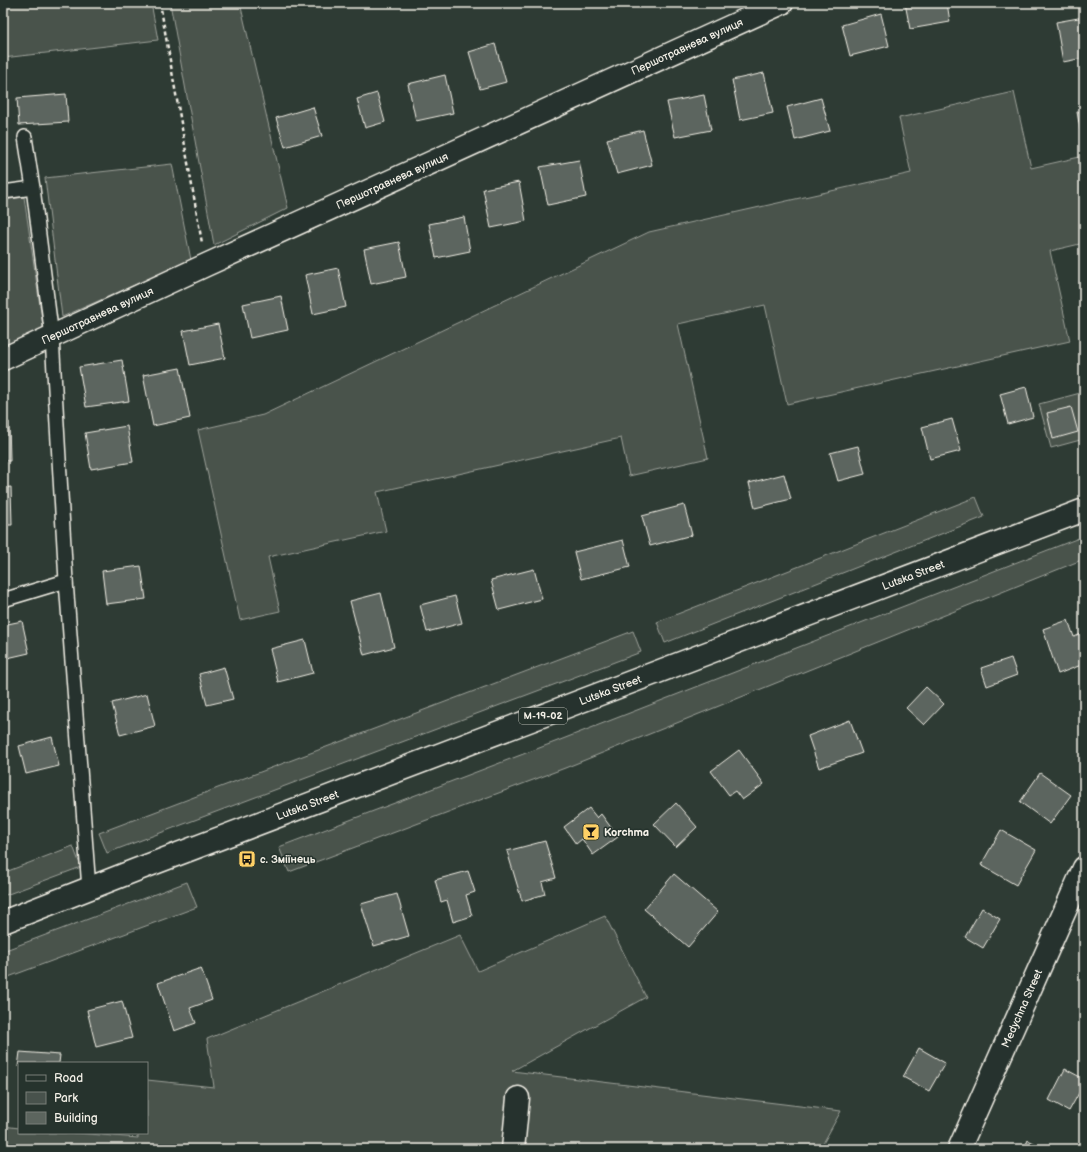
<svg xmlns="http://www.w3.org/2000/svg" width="1087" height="1152" viewBox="0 0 1087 1152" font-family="'Balsamiq Sans',sans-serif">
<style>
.green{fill:#48524c;stroke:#9ea29a}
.building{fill:#5c655e;stroke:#f4f1e8}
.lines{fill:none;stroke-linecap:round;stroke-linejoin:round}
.service-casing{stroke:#f4f1e8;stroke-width:16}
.minor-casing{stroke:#f4f1e8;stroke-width:25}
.primary-casing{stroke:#f4f1e8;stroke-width:25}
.path{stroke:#f4f1e8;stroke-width:2.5;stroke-dasharray:4 3;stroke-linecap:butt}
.service{stroke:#26332d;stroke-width:13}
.minor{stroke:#26332d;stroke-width:22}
.primary{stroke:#26332d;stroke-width:22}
.labels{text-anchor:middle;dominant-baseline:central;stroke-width:3;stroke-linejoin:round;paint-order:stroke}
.shield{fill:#26332d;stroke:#b6b8b0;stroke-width:1}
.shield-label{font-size:10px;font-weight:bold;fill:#f4f1e8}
.street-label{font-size:11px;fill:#f4f1e8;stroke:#26332d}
.poi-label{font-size:11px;font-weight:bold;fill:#f4f1e8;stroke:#26332d;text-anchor:start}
</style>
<rect width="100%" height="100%" fill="#2e3b34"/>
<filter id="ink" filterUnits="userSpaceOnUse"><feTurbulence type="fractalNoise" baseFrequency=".025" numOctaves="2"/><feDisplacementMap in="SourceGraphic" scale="8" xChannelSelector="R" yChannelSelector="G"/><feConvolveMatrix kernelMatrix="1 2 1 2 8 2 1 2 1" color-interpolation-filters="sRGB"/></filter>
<g filter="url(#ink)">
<!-- green -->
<g class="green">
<polygon points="3,3 151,3 158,40 3,58"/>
<polygon points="170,3 240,3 288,208 214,245"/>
<polygon points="1014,92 1031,168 1084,156 1084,243 1050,251 1070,341 787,404 765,305 678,324 708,458 629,476 621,438 377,492 386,531 268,557 280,611 240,620 198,430 263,415 649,232 911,173 899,118"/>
<polygon points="172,164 191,260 62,317 45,178"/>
<polygon points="24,197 44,333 3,350 3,200"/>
<polygon points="1084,392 1084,439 1051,448 1039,404"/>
<polygon points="976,497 984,517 665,643 657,622"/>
<polygon points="1084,536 1084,559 565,768 289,872 279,847 555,742"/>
<polygon points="633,631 641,652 107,853 99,833"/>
<polygon points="73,846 81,867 3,896 3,873"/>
<polygon points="187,882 197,907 3,979 3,951"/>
<polygon points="605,916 646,997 512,1071 841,1111 820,1149 3,1149 3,1126 19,1128 19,1133 77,1133 138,1138 138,1133 147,1133 147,1080 214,1087 207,1039 460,935 478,971"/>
</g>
<!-- building -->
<g class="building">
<polygon points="905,3 947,3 950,22 910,29"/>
<polygon points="881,14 889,46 850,56 842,25"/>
<polygon points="1084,17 1084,58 1063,62 1056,22"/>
<polygon points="495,44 506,82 480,89 469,52"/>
<polygon points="764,73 773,113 740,120 732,80"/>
<polygon points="445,75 453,113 416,121 408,84"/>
<polygon points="377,93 385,122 365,128 357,99"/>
<polygon points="66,94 68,122 19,125 17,98"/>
<polygon points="704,95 711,130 675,137 667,102"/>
<polygon points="821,98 830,131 795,140 787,107"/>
<polygon points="313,107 322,136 285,147 276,118"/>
<polygon points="1084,111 1084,150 1077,112"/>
<polygon points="643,130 652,165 617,174 607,139"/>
<polygon points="579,160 586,197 548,205 540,167"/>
<polygon points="519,182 526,221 491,228 483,189"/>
<polygon points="464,217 470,251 436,258 429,224"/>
<polygon points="399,242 406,277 371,284 364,249"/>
<polygon points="338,268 346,307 313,314 305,275"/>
<polygon points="281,296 288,330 250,338 243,304"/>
<polygon points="218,324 225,358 190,365 183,331"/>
<polygon points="122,360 129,401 86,407 79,367"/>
<polygon points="180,368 190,418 153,426 143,375"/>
<polygon points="1026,387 1033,417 1008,424 1000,394"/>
<polygon points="1071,407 1078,432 1053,439 1047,413"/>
<polygon points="952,419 961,451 930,459 922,427"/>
<polygon points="3,422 9,422 10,461 3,461"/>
<polygon points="127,426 133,462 91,469 85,433"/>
<polygon points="858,446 865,474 838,481 830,453"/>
<polygon points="784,474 791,499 755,508 749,483"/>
<polygon points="11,487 12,525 3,525 3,488"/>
<polygon points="684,505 692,535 650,546 642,516"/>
<polygon points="623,540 630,567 581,579 574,552"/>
<polygon points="141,566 146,599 106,604 102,571"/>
<polygon points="534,569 542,599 499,610 491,580"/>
<polygon points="381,593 394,647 364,655 350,601"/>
<polygon points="455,596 462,623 427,632 420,605"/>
<polygon points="1068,620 1074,637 1084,633 1084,664 1058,674 1043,629"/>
<polygon points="22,621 29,653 3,659 3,625"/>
<polygon points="305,640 313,673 278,682 270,649"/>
<polygon points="1011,658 1017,675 987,686 981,668"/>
<polygon points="224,667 233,699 207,705 199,674"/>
<polygon points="926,687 944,704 924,725 906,708"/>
<polygon points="147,694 155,726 120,735 112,703"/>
<polygon points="850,720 862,753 819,768 808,736"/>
<polygon points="52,737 59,766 26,774 19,746"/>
<polygon points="739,750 764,784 742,800 735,791 729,795 711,771"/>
<polygon points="1040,773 1071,795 1050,824 1020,802"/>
<polygon points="676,803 697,827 676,847 654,824"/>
<polygon points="589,808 597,818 601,814 618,837 593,855 582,839 576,844 564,827"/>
<polygon points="1001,830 1036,850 1016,885 981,865"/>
<polygon points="545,841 556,878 542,882 545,894 522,901 507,851"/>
<polygon points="468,871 475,892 466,895 472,916 453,922 447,900 441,902 435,880"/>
<polygon points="674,874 718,912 688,947 644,909"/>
<polygon points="397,894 409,936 374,946 361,904"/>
<polygon points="982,908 1000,919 983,948 965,937"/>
<polygon points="201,968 212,1000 190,1008 196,1023 174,1031 158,983"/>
<polygon points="122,1001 132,1038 96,1047 87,1010"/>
<polygon points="919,1048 945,1063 929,1091 903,1077"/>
<polygon points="20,1052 60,1055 59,1063 19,1063 18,1067"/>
<polygon points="1065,1069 1084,1079 1084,1084 1069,1111 1049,1100"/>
<polygon points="1028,1140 1046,1149 1024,1149"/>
</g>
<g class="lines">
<defs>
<g id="service">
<polyline points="25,137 33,188 52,337 66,581 89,889"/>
<polyline points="3,192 33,188"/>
<polyline points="3,600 66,581"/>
</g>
<g id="minor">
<path id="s1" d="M3,359L206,265L782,3"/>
<polyline points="513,1149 518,1098"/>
<path id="s2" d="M959,1149L1084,868"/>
</g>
<g id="primary">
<path id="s3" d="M3,922L136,870L1084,510"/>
</g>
</defs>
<!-- service casing -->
<use href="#service" class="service-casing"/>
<!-- minor casing -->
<use href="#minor" class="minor-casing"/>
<!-- primary casing -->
<use href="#primary" class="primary-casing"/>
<!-- path -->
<polyline class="path" points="160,3 202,243"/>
<!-- service -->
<use href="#service" class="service"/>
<!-- minor -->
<use href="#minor" class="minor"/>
<!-- primary -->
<use href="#primary" class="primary"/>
</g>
</g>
<!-- icons -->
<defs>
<symbol id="bar-square" viewBox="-11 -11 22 22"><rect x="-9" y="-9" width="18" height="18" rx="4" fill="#ffd166" stroke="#26332d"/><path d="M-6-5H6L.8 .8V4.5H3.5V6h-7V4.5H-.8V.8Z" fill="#111"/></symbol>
<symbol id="bus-square" viewBox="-11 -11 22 22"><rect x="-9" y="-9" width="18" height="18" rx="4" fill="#ffd166" stroke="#26332d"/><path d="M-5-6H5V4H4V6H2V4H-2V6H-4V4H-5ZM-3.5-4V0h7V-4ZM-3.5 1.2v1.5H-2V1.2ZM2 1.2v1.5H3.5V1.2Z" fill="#111"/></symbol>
</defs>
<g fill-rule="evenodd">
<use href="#bar-square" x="581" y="822" width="20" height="20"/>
<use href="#bus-square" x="237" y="849" width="20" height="20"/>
</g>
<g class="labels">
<!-- shield labels -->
<rect class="shield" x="519" y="708" width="48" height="16" rx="3"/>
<g class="shield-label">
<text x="543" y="716">М-19-02</text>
</g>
<!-- street labels -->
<g class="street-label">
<text stroke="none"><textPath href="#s1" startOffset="752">Першотравнева вулиця</textPath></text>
<text stroke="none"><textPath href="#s1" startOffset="428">Першотравнева вулиця</textPath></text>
<text stroke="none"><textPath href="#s1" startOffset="104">Першотравнева вулиця</textPath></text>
<text stroke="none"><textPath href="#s3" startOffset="974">Lutska Street</textPath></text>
<text stroke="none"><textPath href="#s3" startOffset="650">Lutska Street</textPath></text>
<text stroke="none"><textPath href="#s3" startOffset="326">Lutska Street</textPath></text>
<text stroke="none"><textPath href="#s2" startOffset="154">Medychna Street</textPath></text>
</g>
<!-- poi labels -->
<g class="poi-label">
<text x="604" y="832">Korchma</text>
<text x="260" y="859">с. Зміїнець</text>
</g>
</g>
<!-- margin -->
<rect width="1087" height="1152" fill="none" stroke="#26332d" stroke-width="16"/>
<rect x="8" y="8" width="1071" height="1136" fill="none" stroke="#f4f1e8" stroke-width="1.5" filter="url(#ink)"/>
<!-- legend -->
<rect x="18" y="1062" width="130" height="72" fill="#26332d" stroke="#787f78"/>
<rect x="26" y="1075" width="20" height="6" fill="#26332d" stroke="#787f78"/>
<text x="54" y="1082" font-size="12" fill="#f4f1e8">Road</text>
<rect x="26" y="1092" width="20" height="12" fill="#48524c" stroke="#787f78"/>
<text x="54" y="1102" font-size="12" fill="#f4f1e8">Park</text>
<rect x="26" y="1112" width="20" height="12" fill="#5c655e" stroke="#787f78"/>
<text x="54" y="1122" font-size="12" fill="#f4f1e8">Building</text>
</svg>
